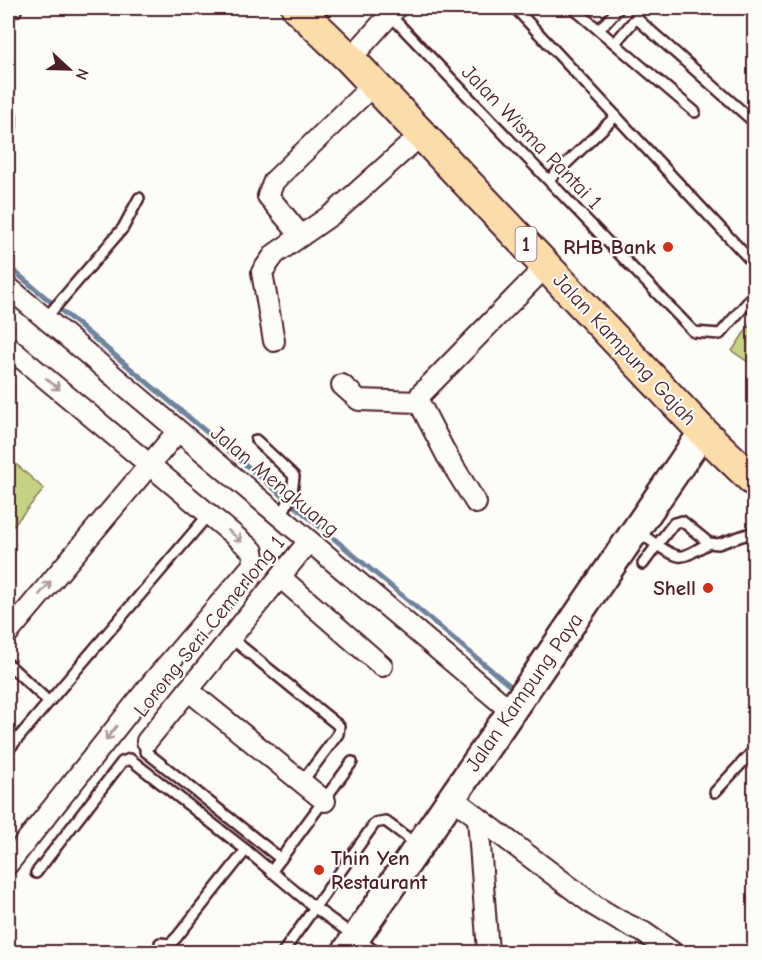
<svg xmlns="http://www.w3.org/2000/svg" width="762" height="960" viewBox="0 0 762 960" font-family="'Comic Neue',sans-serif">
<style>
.green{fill:#c6d386;stroke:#887958;stroke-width:1.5}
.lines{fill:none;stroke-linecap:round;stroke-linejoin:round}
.stream{stroke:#70839d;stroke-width:5}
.lane-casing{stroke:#4a1f2b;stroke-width:14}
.street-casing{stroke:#4a1f2b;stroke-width:24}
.secondary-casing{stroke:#4a1f2b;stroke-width:32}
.primary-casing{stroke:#4a1f2b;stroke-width:34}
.lane{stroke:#fdfcf7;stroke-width:9}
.street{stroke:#fdfcf7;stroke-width:20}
.secondary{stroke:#fdfcf7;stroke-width:27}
.primary{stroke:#fddcac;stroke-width:30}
.oneway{stroke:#ac999b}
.poi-dot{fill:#c8321e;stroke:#fdfcf7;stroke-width:2}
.labels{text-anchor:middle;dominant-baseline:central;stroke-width:4.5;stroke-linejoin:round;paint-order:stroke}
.shield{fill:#fdfcf7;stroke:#806168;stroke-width:1.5}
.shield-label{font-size:20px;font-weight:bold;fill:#4a1f2b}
.street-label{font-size:21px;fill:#4a1f2b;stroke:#fdfcf7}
.poi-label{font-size:21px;font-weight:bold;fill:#4a1f2b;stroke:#fdfcf7;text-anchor:end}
</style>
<rect width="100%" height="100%" fill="#fdfcf7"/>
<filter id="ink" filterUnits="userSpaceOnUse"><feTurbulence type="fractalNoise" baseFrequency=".0167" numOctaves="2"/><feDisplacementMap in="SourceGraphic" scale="12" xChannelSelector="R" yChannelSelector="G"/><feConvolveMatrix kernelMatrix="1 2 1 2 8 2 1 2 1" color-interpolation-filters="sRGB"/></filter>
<g filter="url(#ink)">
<!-- green -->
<g class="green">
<polygon points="754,318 754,366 732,351"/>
<polygon points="8,457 44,489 8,532"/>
</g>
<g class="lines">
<!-- stream -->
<polyline class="stream" points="8,266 509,685"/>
<defs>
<g id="lane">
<polyline points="515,8 754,264 754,275"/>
<polyline points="573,8 695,112"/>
<polyline points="8,12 16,11"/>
<polyline points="390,15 694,332 720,334 754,295"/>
<polyline points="636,18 754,122"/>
<polyline points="599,30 619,8"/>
<polyline points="615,43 636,18 637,8"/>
<polyline points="8,114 11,116 11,127 8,134"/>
<polyline points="549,180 616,116"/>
<polyline points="45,319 123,228 139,198"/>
<path d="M256,440L294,476C293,492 289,503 280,517"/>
<polyline points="637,531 657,545 674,523 682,521 709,543 718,544 754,532"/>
<path d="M643,564L657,545C684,563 682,557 709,543"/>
<polyline points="231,638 339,726 338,734 302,782"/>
<polyline points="8,664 49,702"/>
<polyline points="147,741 145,751 281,859"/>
<polyline points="8,750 209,514"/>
<polyline points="715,792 754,750"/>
<polyline points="271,872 352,762"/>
<polyline points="36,873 122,762 130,759 246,850 314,907 376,952"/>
<polyline points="160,943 170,944 177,937 246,850"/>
<polyline points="283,952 375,823 385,821 416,844"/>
</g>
<g id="street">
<polyline points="350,59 396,8"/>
<polyline points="301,236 268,196 274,181 374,84"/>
<polyline points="8,287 511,711"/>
<polyline points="274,341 262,272 275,254 334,213 422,134"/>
<polyline points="8,347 253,551 254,558 252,566 155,679 8,864"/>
<polyline points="342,385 359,400 419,402"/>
<polyline points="476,503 447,456 419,402 421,394 546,266"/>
<polyline points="280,577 382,666"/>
<polyline points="8,633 178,431"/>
<polyline points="188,690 325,801"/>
<polyline points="147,741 309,541"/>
<polyline points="451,797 595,906 620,921 643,932 672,952"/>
<polyline points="478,818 488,952"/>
</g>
<polyline id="secondary" points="346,952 703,432"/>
<polyline id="primary" points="297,8 350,59 703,432 754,481"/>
</defs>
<!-- lane casing -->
<use href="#lane" class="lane-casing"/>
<!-- street casing -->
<use href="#street" class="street-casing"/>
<!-- secondary casing -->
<use href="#secondary" class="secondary-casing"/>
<!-- primary casing -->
<use href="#primary" class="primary-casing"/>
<!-- lane -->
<use href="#lane" class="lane"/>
<!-- street -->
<use href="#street" class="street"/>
<!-- secondary -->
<use href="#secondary" class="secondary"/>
<!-- primary -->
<use href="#primary" class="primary"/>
</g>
<!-- one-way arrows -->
<defs><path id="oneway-shaft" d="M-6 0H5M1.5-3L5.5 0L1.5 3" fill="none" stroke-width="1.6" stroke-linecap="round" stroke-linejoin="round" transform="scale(1.5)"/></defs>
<g class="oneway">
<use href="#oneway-shaft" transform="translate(53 384) rotate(39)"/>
<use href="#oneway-shaft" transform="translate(235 536) rotate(40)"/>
<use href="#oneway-shaft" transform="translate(45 588) rotate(-50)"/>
<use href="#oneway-shaft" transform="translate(111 733) rotate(128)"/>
</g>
</g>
<!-- markers -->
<g class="poi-dot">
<circle cx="668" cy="247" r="6"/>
<circle cx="708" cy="588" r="6"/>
<circle cx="319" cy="870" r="6"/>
</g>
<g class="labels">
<!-- shield labels -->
<rect class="shield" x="515.5" y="227" width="21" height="34" rx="4.5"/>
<g class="shield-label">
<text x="526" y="244">1</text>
</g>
<!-- street labels -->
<g class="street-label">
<text transform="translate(532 137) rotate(46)">Jalan Wisma Pantai 1</text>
<text transform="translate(625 349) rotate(47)">Jalan Kampung Gajah</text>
<text transform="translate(275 481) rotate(40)">Jalan Mengkuang</text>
<text transform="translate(209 626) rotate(-51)">Lorong Seri Cemerlong 1</text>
<text transform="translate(524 692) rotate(-55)">Jalan Kampung Paya</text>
</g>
<!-- poi labels -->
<g class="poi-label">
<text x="656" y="247">RHB Bank</text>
<text x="696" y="588">Shell</text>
<text x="331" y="858" text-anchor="start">Thin Yen<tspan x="331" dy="24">Restaurant</tspan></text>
</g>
</g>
<!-- margin -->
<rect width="762" height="960" fill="none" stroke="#fdfcf7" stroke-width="30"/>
<rect x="15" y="15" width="732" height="930" fill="none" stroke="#4a1f2b" stroke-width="2" filter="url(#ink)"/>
<!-- north arrow -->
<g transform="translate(69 69) rotate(112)" stroke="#fdfcf7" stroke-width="4.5" paint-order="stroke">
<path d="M0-4.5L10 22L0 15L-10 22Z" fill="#4a1f2b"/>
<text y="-9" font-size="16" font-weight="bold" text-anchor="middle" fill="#4a1f2b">N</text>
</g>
</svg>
